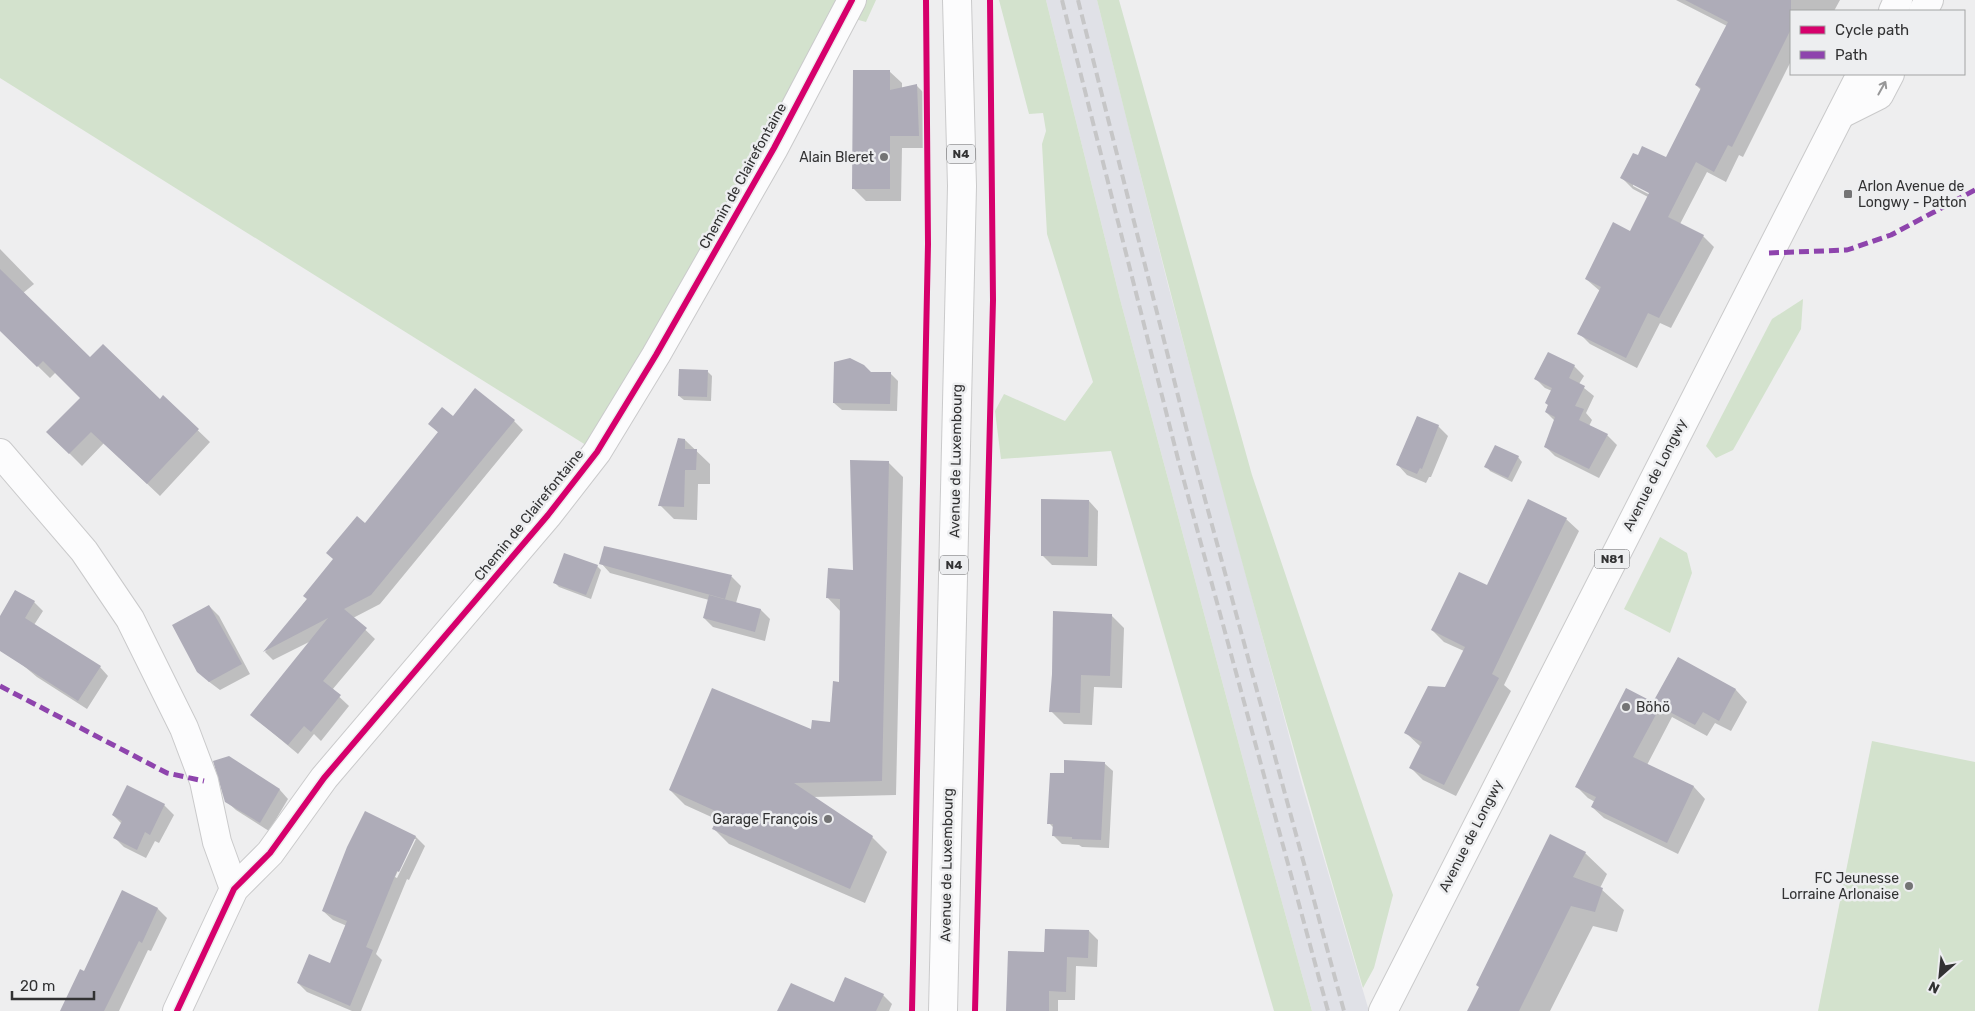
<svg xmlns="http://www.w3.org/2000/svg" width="1975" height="1011" viewBox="0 0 1975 1011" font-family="Rubik,sans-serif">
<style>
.built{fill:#e0e1e7}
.green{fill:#d3e2cd}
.shadow{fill:#0003;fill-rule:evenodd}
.building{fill:#aeacb8}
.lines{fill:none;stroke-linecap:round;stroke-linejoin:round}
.minor-casing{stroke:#cacacb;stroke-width:30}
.major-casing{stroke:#cacacb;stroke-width:30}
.minor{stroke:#fcfcfd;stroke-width:28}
.major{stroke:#fcfcfd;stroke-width:28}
.rail{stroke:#c6c6c7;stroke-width:4;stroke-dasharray:10 5;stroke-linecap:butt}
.quiet{stroke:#8e44ad;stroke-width:5;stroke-dasharray:10 5;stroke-linecap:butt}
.cycleway-casing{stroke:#edeef0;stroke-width:9}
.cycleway{stroke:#d6006c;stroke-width:6}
.oneway{stroke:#979798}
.poi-dot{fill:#747475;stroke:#edeef0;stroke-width:2}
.labels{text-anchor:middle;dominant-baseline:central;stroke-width:5;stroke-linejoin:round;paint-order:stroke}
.shield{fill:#edeef0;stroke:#6a6a6c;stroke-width:1}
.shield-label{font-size:12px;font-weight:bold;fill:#323233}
.poi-label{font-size:14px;fill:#323233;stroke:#edeef0;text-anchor:end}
.street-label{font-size:14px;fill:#323233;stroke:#edeef0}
</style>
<rect width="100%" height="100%" fill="#eeeeef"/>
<!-- built -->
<polygon class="built" points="1046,0 1097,0 1168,285 1302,784 1369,1011 1312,1011 1253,797 1120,299"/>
<!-- green -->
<g class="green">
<polygon points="0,0 876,0 866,22 855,19 772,181 666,361 597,452 0,78"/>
<polygon points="999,0 1046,0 1120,299 1253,797 1312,1011 1274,1011 1111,451 1001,459 995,411 1004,394 1065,421 1093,382 1047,234 1042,144 1046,131 1043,113 1029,114"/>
<path d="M1097,0H1119L1252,475L1393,895L1374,968L1363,988C1266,661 1178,331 1097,0Z"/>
<polygon points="1803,299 1801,329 1733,450 1716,458 1706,446 1772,319"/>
<polygon points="1660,537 1687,553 1692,573 1670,633 1624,609"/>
<polygon points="1872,741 1975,762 1975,1011 1818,1011"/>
</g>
<!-- shadow -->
<g class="shadow">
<path d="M1676,0H1840L1834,11H1791V61L1743,157L1739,155L1726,182L1707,172L1680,224L1703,236L1714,247L1671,328L1660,323L1637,368L1590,344L1579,333L1600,291L1586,279L1631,232L1648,197L1633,189L1622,178L1666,159L1701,90L1696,85L1727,26ZM1633,183L1655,194L1654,197L1633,186Z"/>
<polygon points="889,71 902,83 902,89 917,86 929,98 931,148 902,148 901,201 866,201 853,188"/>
<polygon points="0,249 34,284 23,293 90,358 160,401 163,397 210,442 160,496 104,443 82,466 48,432 82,398 56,372 50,378 3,332 0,314"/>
<polygon points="1548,354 1574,366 1584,376 1579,384 1594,396 1586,413 1592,420 1589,426 1607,435 1617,445 1599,478 1555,456 1545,446 1555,421 1546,412 1552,391 1545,388 1536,379"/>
<polygon points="708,372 712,376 711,401 684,400 679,396"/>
<polygon points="871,373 891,374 898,381 897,411 842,410 834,403"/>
<polygon points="453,418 514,421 523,430 380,604 353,618 375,639 332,690 349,706 321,741 314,734 298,754 255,718 311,641 273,660 265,652 439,433 430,424"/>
<polygon points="1418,418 1438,426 1448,436 1431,477 1429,477 1426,483 1407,475 1398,465"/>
<polygon points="685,440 710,464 710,484 698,484 697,520 674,519 660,505"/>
<polygon points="1518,457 1522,462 1512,482 1490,471 1486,466"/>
<polygon points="888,462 903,477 896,795 813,797 872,837 887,852 865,903 729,844 714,829 718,820 685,805 670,790 832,724 840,683 841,612 827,597 855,571"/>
<polygon points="1089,501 1098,511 1097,566 1052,565 1042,555"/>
<polygon points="1528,501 1566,519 1579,531 1504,685 1511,691 1456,796 1423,780 1411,768 1421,747 1406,733 1445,688 1464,651 1444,642 1432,630 1487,587"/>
<polygon points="605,548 732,577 741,586 736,603 761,610 770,619 765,641 713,627 704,618 709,600 610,573 601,563"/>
<polygon points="597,566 601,570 591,599 559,587 555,583"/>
<polygon points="34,602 43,611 34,625 100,667 108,676 87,709 37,677 0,646 0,618"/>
<polygon points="209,606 219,616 250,674 220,690 208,681"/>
<polygon points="1111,615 1124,628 1122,688 1094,687 1092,725 1064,724 1051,711"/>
<polygon points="1678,658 1736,690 1747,702 1731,731 1715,723 1707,736 1672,717 1647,765 1694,787 1705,799 1678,854 1604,818 1592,807 1595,802 1588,798 1576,786 1653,704"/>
<polygon points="229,758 280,790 288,799 269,831 236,810 226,801"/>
<polygon points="1104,763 1113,771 1109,848 1082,847 1079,845 1062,844 1053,835 1054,828 1049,823 1066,774"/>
<polygon points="164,805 174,815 159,843 155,841 146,858 124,847 115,838 122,824 113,815"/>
<path d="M366,813L416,837L425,846L409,880L407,879L376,954L382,960L361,1011H352L307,992L298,983L331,965L347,926L333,920L323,911ZM413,839H416L397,878L395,877Z"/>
<polygon points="1585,853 1607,874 1600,888 1624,910 1617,932 1593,926 1550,1011 1468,1011"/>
<polygon points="122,892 158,909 167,918 151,951 148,950 119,1011 63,1011 84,973"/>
<polygon points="1089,931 1098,940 1097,967 1076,966 1075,1000 1058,1000 1058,1011 1008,1011 1045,954"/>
<polygon points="883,995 892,1004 889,1011 779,1011"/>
</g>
<!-- building -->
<g class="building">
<polygon points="1685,0 1791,0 1791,29 1732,147 1728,145 1714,172 1696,162 1668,217 1704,235 1659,318 1648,313 1626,358 1577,334 1601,287 1585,279 1613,222 1630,231 1649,193 1620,178 1633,153 1638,155 1642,146 1666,157 1701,88 1695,85 1728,22"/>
<polygon points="853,70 890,70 890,90 917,84 919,136 890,136 890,189 852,189"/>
<polygon points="0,269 90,357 103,344 160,399 163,395 199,429 147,484 91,432 69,454 46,432 80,398 43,361 37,367 0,331"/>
<polygon points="1548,352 1575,365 1569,378 1585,386 1575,406 1584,409 1579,420 1608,434 1589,469 1544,447 1555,417 1545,412 1548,405 1545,403 1552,388 1534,379"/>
<polygon points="850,358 864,365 871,372 891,372 890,404 833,403 834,362"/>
<polygon points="679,369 708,370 707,397 678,396"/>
<polygon points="475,388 515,420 371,595 344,609 367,628 323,681 341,695 311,732 304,726 288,745 250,715 328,618 263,652 307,599 303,596 333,559 326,553 357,516 365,523 438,432 428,424 442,407 453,416"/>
<polygon points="1417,416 1439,425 1422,469 1420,468 1417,474 1396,465"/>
<polygon points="678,438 685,439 685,449 697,449 696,470 685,470 684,507 658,506"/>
<polygon points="1495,445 1519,456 1508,478 1484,467"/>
<polygon points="850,460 889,461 882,781 794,783 873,836 850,889 712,829 720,813 669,790 712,688 811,729 812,720 830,722 833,681 839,682 840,599 826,598 828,568 853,570"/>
<polygon points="1041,499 1089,500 1088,557 1041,556"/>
<polygon points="1528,499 1567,518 1492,674 1499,678 1444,785 1409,768 1422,742 1404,733 1428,686 1445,687 1465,647 1431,630 1459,572 1487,585"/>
<polygon points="604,546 732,575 725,599 599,564"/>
<polygon points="564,553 598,565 586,595 553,583"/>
<polygon points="15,590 35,601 25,618 101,666 78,701 0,651 0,616"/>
<polygon points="709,595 761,609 755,632 703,618"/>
<polygon points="209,605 242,664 209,682 197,672 172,625"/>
<polygon points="1053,611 1112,614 1110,676 1081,675 1080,713 1049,712 1052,674"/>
<polygon points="1678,657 1736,689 1719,721 1703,712 1695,725 1660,707 1633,757 1694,786 1667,843 1591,807 1596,797 1575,787 1626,688 1653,702"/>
<polygon points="229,756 280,789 260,823 225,802 213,761"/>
<polygon points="1064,760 1105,762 1101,840 1072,839 1072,837 1052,836 1053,824 1047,824 1050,773 1064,773"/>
<polygon points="127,785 165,804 150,835 145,832 137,850 113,838 122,821 112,815"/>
<polygon points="365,811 416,836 399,872 397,871 366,947 373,950 350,1006 297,983 309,954 330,963 347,921 322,911 347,847"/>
<polygon points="1550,834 1586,852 1573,877 1603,888 1595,912 1571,906 1519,1011 1467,1011 1479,987 1476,985"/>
<polygon points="122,890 158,908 142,943 139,941 104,1011 60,1011 80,969 84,971"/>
<polygon points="1045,929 1089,930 1088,958 1067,957 1066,992 1049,991 1049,1011 1006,1011 1008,951 1044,952"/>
<polygon points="845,977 884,994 876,1011 777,1011 791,983 834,1002"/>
</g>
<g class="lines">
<defs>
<g id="minor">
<polyline points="0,453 84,551 130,619 184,728 204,781 217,842 234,889"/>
<polyline points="177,1011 234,889 270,853 324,778 548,515 597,452 656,355 774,148 852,0"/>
</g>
<g id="major">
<polyline points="1893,11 1898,0"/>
<polyline points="1923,11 1929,0"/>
<polyline points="1841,114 1879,95 1890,74"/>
<polyline points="943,1011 962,186 957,0"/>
<polyline points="1383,1011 1861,74"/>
</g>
</defs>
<!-- minor casing -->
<use href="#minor" class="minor-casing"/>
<!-- major casing -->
<use href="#major" class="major-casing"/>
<!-- minor -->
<use href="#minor" class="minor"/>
<!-- major -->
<use href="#major" class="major"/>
<!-- rail -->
<g class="rail">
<polyline points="1062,0 1178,459 1328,1011"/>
<polyline points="1078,0 1193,455 1344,1011"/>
</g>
<!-- quiet -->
<g class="quiet">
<polyline points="1769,253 1847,250 1891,235 1975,190"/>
<polyline points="0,686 167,773 204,781"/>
</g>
<defs>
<g id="cycleway">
<polyline points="177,1011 234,889 270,853 324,778 548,515 597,452 656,355 774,148 852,0"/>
<polyline points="912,1011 928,244 926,0"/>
<polyline points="975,1011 993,300 990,0"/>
</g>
</defs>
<!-- cycleway casing -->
<use href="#cycleway" class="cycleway-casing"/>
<!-- cycleway -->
<use href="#cycleway" class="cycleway"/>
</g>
<!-- one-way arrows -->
<defs><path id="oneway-shaft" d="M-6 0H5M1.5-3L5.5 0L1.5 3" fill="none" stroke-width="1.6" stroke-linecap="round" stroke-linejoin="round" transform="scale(1.25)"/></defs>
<use class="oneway" href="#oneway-shaft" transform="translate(1882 88) rotate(-61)"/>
<!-- markers -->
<g class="poi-dot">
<circle cx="884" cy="157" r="5"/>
<rect x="1843" y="189" width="10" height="10" rx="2.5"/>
<circle cx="1626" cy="707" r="5"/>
<circle cx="828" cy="819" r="5"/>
<circle cx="1909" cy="886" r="5"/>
</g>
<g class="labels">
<!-- shield labels -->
<g class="shield">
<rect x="947" y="144.5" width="28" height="19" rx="4"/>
<rect x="1594.5" y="549.5" width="35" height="19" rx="4"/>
<rect x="940" y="555.5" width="28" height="19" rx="4"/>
</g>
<g class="shield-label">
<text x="961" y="154">N4</text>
<text x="1612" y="559">N81</text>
<text x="954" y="565">N4</text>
</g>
<!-- poi labels -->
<g class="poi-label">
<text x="874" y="157">Alain Bleret</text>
<text x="1858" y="186" text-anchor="start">Arlon Avenue de<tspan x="1858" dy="16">Longwy - Patton</tspan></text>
<text x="1636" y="707" text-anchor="start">Böhö</text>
<text x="818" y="819">Garage François</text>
<text x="1899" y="878">FC Jeunesse<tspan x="1899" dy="16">Lorraine Arlonaise</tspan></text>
</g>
<!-- street labels -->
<g class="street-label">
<text transform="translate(743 176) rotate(-61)">Chemin de Clairefontaine</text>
<text transform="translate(956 461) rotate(-89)">Avenue de Luxembourg</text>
<text transform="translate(1655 475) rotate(-63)">Avenue de Longwy</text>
<text transform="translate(529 515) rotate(-51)">Chemin de Clairefontaine</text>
<text transform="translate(1471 836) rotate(-63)">Avenue de Longwy</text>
<text transform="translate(947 865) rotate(-89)">Avenue de Luxembourg</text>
</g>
</g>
<!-- legend -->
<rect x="1790" y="10" width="175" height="65" fill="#edeef0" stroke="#a2a3a4"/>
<rect x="1800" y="26" width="25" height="8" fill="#d6006c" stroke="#a2a3a4"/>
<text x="1835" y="35" font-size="15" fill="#323233">Cycle path</text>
<rect x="1800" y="51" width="25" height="8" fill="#8e44ad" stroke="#a2a3a4"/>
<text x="1835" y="60" font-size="15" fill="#323233">Path</text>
<!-- north arrow -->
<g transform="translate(1940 976) rotate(207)" stroke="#edeef0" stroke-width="4" paint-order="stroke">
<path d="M0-4L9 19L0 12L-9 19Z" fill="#323233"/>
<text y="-8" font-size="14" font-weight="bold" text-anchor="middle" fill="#323233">N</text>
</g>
<!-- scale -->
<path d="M12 991v8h82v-8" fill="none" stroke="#323233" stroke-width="2.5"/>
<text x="20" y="991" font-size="15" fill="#323233" stroke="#edeef0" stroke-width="4" paint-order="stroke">20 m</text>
</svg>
